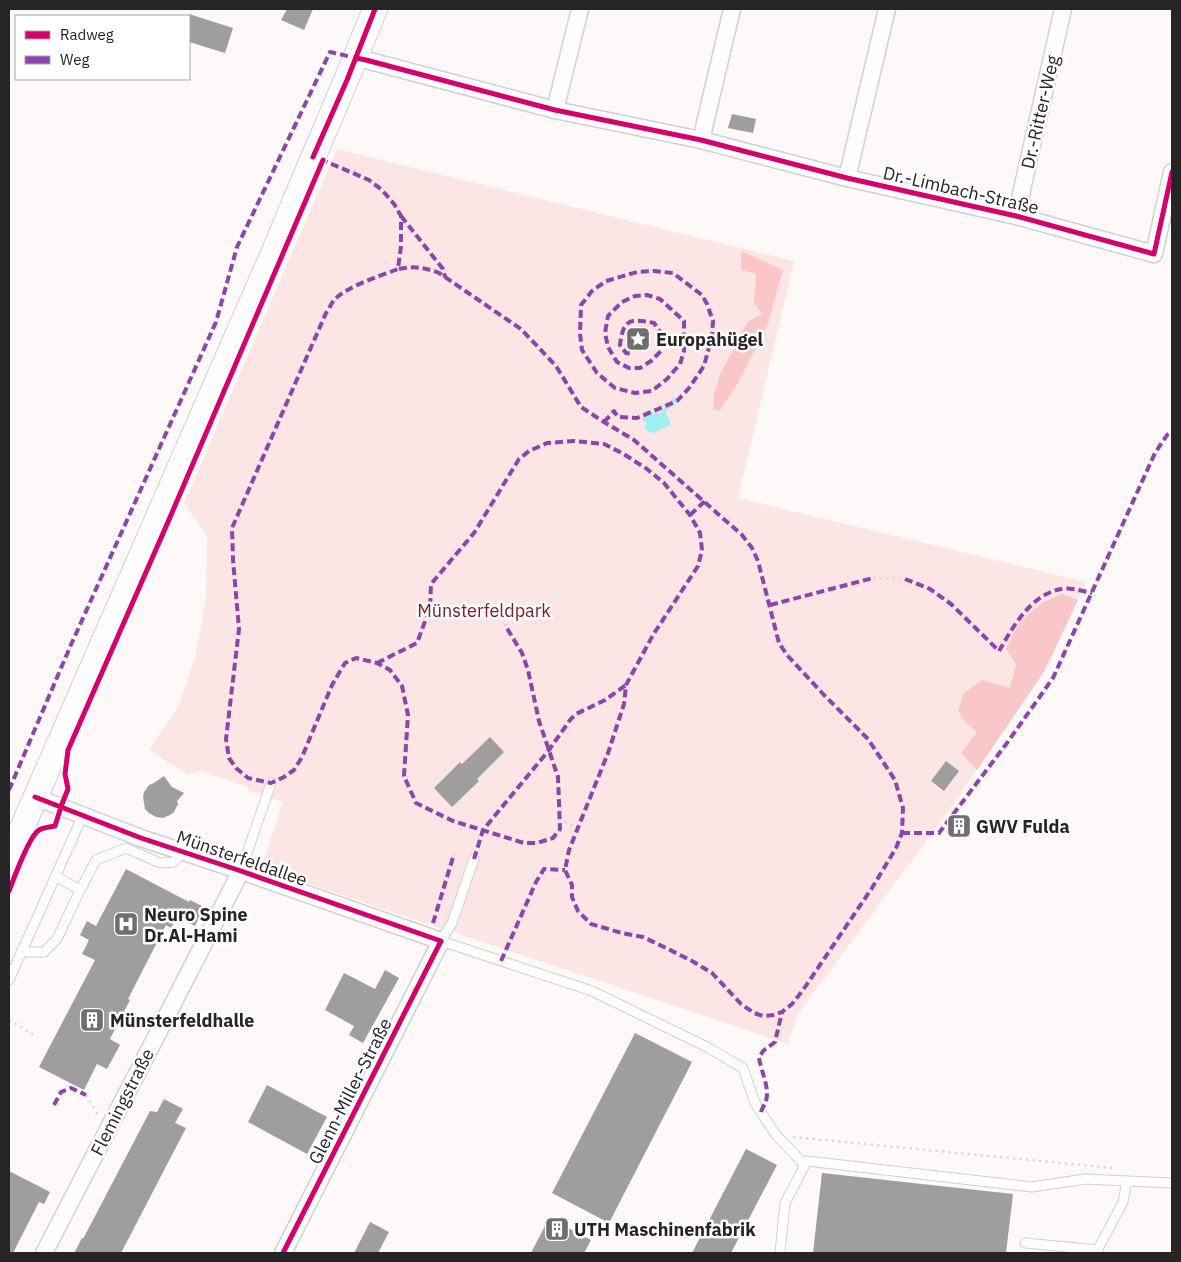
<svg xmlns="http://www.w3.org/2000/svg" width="1181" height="1262" viewBox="0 0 1181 1262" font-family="'IBM Plex Sans',sans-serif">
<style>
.green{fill:#fbe6e5}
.forest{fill:#f9c7c7}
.water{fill:#9ef0f2}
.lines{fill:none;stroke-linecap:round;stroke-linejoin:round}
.stream{stroke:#9ef0f2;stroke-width:4.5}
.building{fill:#9f9d9d}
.service-casing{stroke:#d2d0d0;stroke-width:11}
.minor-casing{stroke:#d2d0d0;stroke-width:19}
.secondary-casing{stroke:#d2d0d0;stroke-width:26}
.path{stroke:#dbdad9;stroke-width:2.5;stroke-dasharray:2.5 4;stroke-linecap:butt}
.service{stroke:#fffefe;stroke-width:9}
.minor{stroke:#fffefe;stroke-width:16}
.secondary{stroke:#fffefe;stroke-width:24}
.quiet{stroke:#8e44ad;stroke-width:4;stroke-dasharray:8 4;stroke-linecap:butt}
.cycleway-casing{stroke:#fff;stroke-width:8}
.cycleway{stroke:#d6006c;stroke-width:5}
.labels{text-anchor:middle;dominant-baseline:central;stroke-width:5;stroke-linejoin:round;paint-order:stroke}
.street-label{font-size:18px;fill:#262424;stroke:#fff}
.poi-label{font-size:18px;font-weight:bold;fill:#262424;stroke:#fff;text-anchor:start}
.park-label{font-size:18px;fill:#811a29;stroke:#fff}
</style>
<rect width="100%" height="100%" fill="#fcf9f8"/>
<!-- green -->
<polygon class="green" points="337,149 794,261 738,498 1086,582 1045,670 945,816 797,1015 788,1044 261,868 283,802 247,790 248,787 201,771 188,775 149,750 179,705 195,657 206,598 207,536 184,503"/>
<!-- forest -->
<g class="forest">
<polygon points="741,251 783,270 768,324 738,383 720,410 713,410 714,394 720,374 732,352 740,334 749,321 762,314 754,303 756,274 741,270"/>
<polygon points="1062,594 1078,600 1045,670 977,770 961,753 977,732 963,720 958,710 964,693 982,680 1010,688 1016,664 1006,649 1019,623 1043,602"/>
</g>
<!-- water -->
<polygon class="water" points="650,412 666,414 670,420 670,425 654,433 648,432 644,427 647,423 642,420 644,413"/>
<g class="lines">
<!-- stream -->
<path class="stream" d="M663,415C665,408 669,404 675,400"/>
</g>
<!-- building -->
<g class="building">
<polygon points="287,9 313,9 304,30 281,20"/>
<polygon points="189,14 233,28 225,53 189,42"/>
<polygon points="732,114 756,119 753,133 728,128"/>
<polygon points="490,737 504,752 477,779 479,781 452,807 434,788 460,762 462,764"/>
<polygon points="946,761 959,771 944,791 931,781"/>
<polygon points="164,776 172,787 184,793 177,801 178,804 174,812 170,815 163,818 156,817 149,813 145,809 143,797 144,792 149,785 154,783"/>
<polygon points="126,869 189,902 190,900 204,907 195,926 177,917 171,928 166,925 128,999 130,1000 110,1039 120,1045 107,1069 97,1064 84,1090 39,1067 95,960 82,954 89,940 80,935 87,921 96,926"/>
<polygon points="385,970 399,978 363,1043 349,1035 354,1026 325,1010 344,973 375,989"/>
<polygon points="635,1033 692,1062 609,1223 552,1193"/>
<polygon points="267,1085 327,1117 307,1154 248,1122"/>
<polygon points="164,1099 183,1109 175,1123 186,1128 121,1253 74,1253 82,1238 83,1239 150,1111 157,1112"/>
<polygon points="746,1149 777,1165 731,1253 692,1253"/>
<polygon points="9,1171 50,1192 44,1204 39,1202 13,1253 9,1253"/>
<polygon points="822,1173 1013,1194 1006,1253 813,1253"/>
<polygon points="549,1218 591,1240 584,1253 531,1253"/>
<polygon points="370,1222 389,1232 378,1253 354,1253"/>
</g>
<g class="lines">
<defs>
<g id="service">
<polyline points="474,859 452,923 441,941 592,991 709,1048 743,1068 755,1103 776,1135 805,1165"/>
<polyline points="241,871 271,783"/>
<polyline points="80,890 96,860 126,848 160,863 174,862 183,852"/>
<polyline points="21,952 44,952 57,939 80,890 55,876"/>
<polyline points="9,980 83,815"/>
<polyline points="1025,1243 1098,1250"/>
<polyline points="780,1253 785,1203 807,1161 1032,1187 1085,1179 1127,1181"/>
<polyline points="1096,1253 1123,1202 1127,1181 1172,1183"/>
</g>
<g id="minor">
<polyline points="356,58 366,60 555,110 701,140 847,178 1016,216 1154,254 1172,172"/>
<polyline points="555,110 580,9"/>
<polyline points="701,140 732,9"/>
<polyline points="847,178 887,9"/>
<polyline points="1016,216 1063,9"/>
<polyline points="35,797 141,838 241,871 441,941 283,1253"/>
<polyline points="44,1253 160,1029 241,871"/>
</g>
<path id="secondary" d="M9,858L277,244C309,165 344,88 375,9"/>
</defs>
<!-- service casing -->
<use href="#service" class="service-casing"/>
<!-- minor casing -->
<use href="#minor" class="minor-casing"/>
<!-- secondary casing -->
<use href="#secondary" class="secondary-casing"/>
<!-- path -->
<g class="path">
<polyline points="873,578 905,579"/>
<polyline points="559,818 578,829"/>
<polyline points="9,1020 37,1037"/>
<polyline points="86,1095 98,1115"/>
<polyline points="793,1137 1113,1168"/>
</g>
<!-- service -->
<use href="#service" class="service"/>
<!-- minor -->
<use href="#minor" class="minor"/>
<!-- secondary -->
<use href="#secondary" class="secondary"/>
<!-- quiet -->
<g class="quiet">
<path d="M320,159L369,180L382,190L394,204L401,216V246L398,269C378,277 349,285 334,300C331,304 329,309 326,313L232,528L233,560L239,629L226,739L229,758L236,768L248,778L271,783L284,777L294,770L302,757L332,685L345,663L356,658L377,663L390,670L402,686L408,715L404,776L416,803L453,821L524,843H537L553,838L560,829L558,777L539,721L528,670L522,653L505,625"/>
<polyline points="401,216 443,269 445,277"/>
<path d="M604,422L614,411L618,417L637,418L677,401L689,388L704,366L712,336L713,321L707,304L702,295L673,273L654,271L637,272L606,281L592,291L581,305L580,334L582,350L597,373L615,388L635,393L652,391L667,379L680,364L684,351V321L660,299L647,295L635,296L622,302L608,316L605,333L608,347L617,362L629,368H640L651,361L662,350L663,336L654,323C630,318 623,319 620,345L626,353L633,354"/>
<polyline points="690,515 705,501"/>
<path d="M905,579L930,589L951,604L999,651C1013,627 1030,595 1061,589C1068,587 1083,591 1092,593"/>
<polyline points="770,605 873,578"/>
<path d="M377,663L417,643L430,608L431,584L474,533L519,459L529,451L547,443L574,441L604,444L622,453L647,469L664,483L690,515L700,533L702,550L698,566L653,635L626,685L624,704L608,753L569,850L565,870L572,885V897L578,911L591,924L622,933L643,937L666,948L692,961L712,973L741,1004L754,1013L763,1016L773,1015L782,1012L792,1004L803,990L872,888L896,848L902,833L903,808L895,780L868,739L824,695L787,655L779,643L758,561L752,548L742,535L634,440L604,422L581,407L556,366L521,329L439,273C423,267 414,266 398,269"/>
<polyline points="9,790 70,647 216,322 237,247 330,52 356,58"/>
<polyline points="902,833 939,833 1007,743 1053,678 1155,453 1167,435 1172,432"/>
<polyline points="474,859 483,830 549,750 570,720 576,714 605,700 626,685"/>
<polyline points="433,923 454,854"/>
<polyline points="501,961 536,882 544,869 565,870"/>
<polyline points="54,1105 61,1092 71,1088 86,1095"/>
<path d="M761,1112C762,1108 765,1104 766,1101C770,1088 761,1071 759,1058L763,1051L775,1042L782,1012"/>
</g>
<defs>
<g id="cycleway">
<polyline points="356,58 366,60 555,110 701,140 847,178 1016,216 1154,254 1172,172"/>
<polyline points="313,157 347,80 375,9"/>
<polyline points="35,797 141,838 241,871 441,941 283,1253"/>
<polyline points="62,804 68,789 65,774 68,750 168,522 323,160"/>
<path d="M9,891C14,878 29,836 39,830C44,827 50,827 55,826L60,810"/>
</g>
</defs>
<!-- cycleway casing -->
<use href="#cycleway" class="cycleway-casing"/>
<!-- cycleway -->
<use href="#cycleway" class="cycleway"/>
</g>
<!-- icons -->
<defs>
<symbol id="sight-square" viewBox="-11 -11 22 22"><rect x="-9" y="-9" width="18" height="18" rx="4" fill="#716f6e" stroke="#fff"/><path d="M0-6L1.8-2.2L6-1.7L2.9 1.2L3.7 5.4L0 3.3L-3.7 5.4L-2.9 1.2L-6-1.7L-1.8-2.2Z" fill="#fff"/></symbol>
<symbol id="building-square" viewBox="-11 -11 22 22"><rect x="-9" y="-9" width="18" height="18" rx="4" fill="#716f6e" stroke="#fff"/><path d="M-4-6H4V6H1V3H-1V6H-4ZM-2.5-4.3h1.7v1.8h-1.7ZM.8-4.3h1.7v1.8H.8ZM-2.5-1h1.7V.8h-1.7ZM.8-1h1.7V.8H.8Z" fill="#fff"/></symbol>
<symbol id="hospital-square" viewBox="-11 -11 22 22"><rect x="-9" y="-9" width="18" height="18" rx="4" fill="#716f6e" stroke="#fff"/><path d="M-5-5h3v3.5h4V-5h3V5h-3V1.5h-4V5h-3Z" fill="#fff"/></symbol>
</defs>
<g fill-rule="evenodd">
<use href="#sight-square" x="624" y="325" width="28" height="28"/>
<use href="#building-square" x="945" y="812" width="28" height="28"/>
<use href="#hospital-square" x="112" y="910" width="28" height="28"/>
<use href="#building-square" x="78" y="1006" width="28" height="28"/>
<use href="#building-square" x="543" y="1215" width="28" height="28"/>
</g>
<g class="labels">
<!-- street labels -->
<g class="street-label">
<text transform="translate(1040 112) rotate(-77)">Dr.-Ritter-Weg</text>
<text transform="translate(961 190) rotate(13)">Dr.-Limbach-Straße</text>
<text transform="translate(242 858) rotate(19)">Münsterfeldallee</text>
<text transform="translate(350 1091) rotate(-63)">Glenn-Miller-Straße</text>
<text transform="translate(122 1102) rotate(-63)">Flemingstraße</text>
</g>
<!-- poi labels -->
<g class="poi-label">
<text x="656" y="339">Europahügel</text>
<text x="976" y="826">GWV Fulda</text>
<text x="144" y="914">Neuro Spine<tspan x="144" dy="21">Dr.Al-Hami</tspan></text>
<text x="110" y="1020">Münsterfeldhalle</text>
<text x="574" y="1229">UTH Maschinenfabrik</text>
</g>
<!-- park labels -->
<g class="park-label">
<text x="484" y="610">Münsterfeldpark</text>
</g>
</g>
<!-- border -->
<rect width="1181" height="1262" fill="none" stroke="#262424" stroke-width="20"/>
<!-- legend -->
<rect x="15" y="15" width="175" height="65" fill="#ffffff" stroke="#a8a7a7"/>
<rect x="25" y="31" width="25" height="8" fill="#d6006c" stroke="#a8a7a7"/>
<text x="60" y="40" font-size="15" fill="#262424">Radweg</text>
<rect x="25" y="56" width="25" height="8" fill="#8e44ad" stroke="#a8a7a7"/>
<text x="60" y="65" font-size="15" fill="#262424">Weg</text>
</svg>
